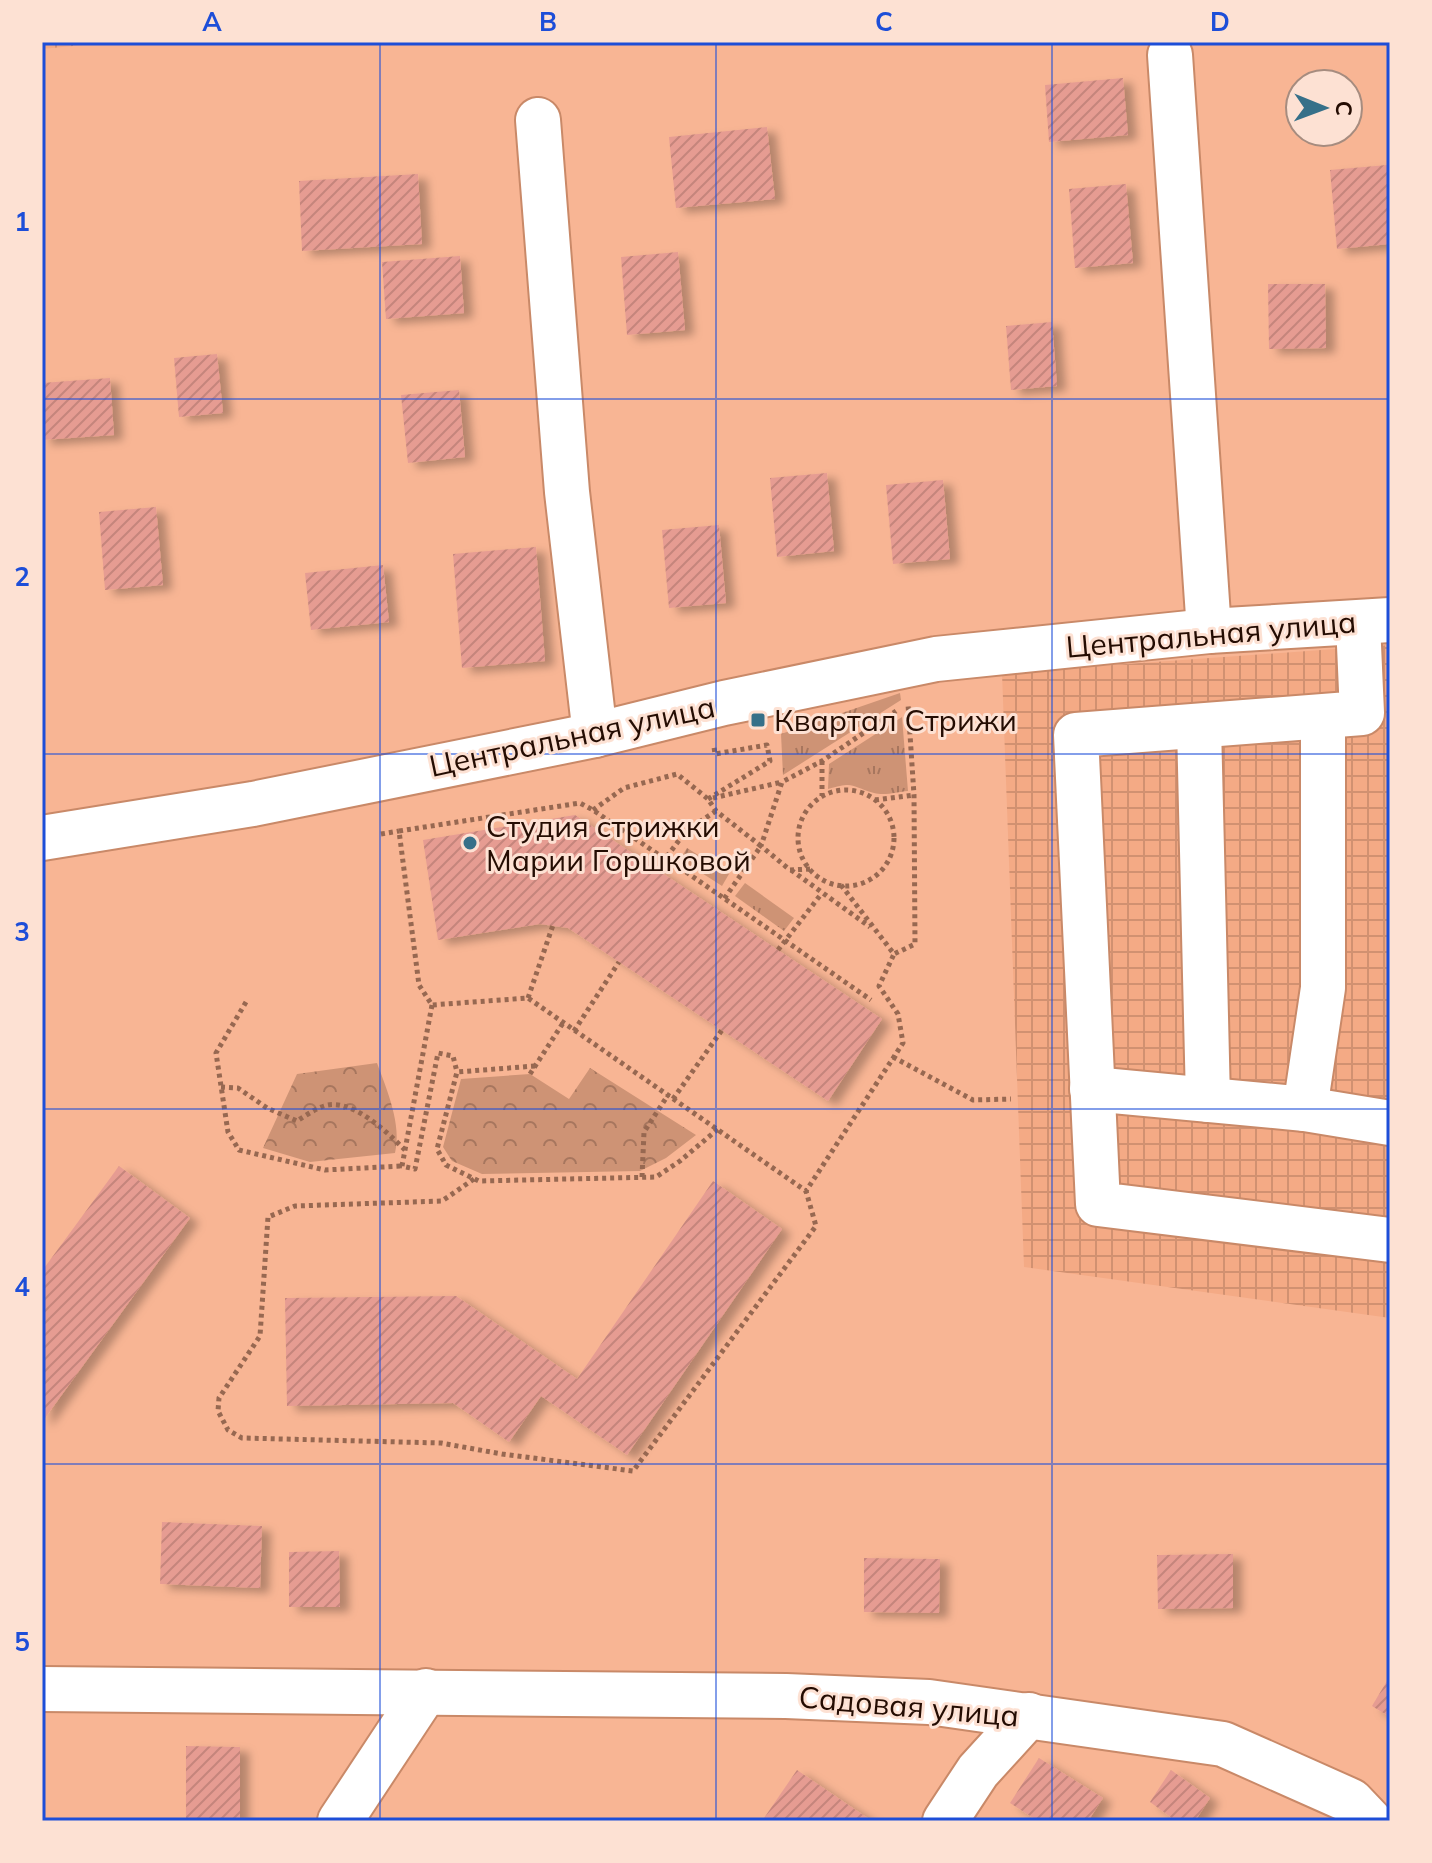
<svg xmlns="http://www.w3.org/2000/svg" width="1432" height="1863" viewBox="0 0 1432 1863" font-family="Mulish,sans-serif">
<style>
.industrial{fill:url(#industrial-grid)}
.grass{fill:url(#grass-tufts)}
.park{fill:url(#park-crowns)}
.building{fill:url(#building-hatch);filter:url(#shadow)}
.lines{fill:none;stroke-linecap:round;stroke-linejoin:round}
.minor-casing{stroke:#c98968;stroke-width:48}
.path{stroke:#976851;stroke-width:5;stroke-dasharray:4 4;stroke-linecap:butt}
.minor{stroke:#fff;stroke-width:44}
.grid{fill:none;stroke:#1d4ed8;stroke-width:2;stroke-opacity:0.55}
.poi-dot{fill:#367089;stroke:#fde1d3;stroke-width:3}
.labels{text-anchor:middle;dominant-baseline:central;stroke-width:6;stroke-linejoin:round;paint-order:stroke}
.street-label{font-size:30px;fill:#240c02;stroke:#fde1d3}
.poi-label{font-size:30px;fill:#240c02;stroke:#fde1d3;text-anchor:start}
.neatline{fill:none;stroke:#1d4ed8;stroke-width:3}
.grid-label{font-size:26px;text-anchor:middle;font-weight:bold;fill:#1d4ed8}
</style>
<defs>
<pattern id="industrial-grid" width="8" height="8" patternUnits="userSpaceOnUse" patternTransform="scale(2)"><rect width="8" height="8" fill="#f4aa85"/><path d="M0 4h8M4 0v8" fill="none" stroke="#d19171"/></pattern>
<pattern id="grass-tufts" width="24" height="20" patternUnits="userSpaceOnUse" patternTransform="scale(2)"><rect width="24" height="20" fill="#ce9375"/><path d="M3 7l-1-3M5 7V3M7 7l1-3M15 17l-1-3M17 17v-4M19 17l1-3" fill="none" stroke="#a7765e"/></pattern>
<pattern id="park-crowns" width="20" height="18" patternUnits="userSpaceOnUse" patternTransform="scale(2)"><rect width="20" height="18" fill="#ce9375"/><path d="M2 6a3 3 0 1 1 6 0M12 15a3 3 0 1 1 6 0" fill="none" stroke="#a7765e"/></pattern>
<pattern id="building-hatch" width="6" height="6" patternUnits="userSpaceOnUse" patternTransform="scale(2)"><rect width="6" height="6" fill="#e69c92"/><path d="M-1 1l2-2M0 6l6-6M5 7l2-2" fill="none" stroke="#c5857c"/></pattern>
<filter id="shadow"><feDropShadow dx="9" dy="5" stdDeviation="4" flood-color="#0004"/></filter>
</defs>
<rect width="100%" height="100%" fill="#f8b594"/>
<!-- industrial -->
<g class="industrial">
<polygon points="42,42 114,42 42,49"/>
<polygon points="1390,645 1390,1318 1024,1267 1002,673"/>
</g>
<!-- grass -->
<g class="grass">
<polygon points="900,693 901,700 783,775 781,734"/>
<path d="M902,717L908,791C898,792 884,796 874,793C850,786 855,781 828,789L829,764Z"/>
<polygon points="687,848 729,874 722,886 680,859"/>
<polygon points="745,883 794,918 784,931 735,896"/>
</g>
<!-- park -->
<g class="park">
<path d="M377,1063C387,1090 402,1125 395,1153L310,1162L263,1148L297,1074Z"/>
<polygon points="590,1068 696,1135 666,1158 640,1171 482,1174 452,1161 443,1147 461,1079 530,1074 569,1099"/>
</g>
<!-- building -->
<g class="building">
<polygon points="1123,78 1128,135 1049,142 1045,85"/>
<polygon points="767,127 775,199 676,208 669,137"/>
<polygon points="1387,165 1390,244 1337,249 1330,170"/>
<polygon points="418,174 422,244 302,251 299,181"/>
<polygon points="1126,184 1133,263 1075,268 1069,189"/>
<polygon points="678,252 685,330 627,335 621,257"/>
<polygon points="460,256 464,313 386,319 382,262"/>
<polygon points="1268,284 1325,284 1326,348 1269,349"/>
<polygon points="1052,322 1057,386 1011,390 1006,326"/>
<polygon points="217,354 223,413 179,417 174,358"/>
<polygon points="110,378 114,435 42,440 42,383"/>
<polygon points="459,390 465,457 408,463 401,395"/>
<polygon points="827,473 834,551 777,557 770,478"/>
<polygon points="943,480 950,559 893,564 886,485"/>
<polygon points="156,507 163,585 105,590 99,512"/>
<polygon points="719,525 726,603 669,608 662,530"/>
<polygon points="536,547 545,661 462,668 453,554"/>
<polygon points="383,565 389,622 311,630 305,573"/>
<polygon points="575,815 882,1019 828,1101 568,928 540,924 438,940 423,840"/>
<polygon points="119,1166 190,1218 42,1422 42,1271"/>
<polygon points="713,1181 782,1229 627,1455 541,1396 509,1442 453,1403 287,1406 285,1298 456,1296 577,1379"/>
<polygon points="162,1522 262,1526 260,1588 160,1584"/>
<polygon points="339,1551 340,1607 289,1607 289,1552"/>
<polygon points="1233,1554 1233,1608 1158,1609 1157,1555"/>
<polygon points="864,1558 940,1559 939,1613 864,1612"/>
<polygon points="1390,1676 1390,1717 1372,1706"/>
<polygon points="186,1746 240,1747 240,1821 186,1821"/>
<polygon points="1039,1758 1103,1798 1088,1821 1038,1821 1010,1803"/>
<polygon points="797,1770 872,1821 762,1821"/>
<polygon points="1171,1770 1210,1798 1195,1821 1176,1821 1150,1802"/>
</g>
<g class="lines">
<defs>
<g id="minor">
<polyline points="1170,55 1209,631"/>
<polyline points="538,120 567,492 595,735"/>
<polyline points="1358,623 1362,713 1076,735 1098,1204 1390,1240"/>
<polyline points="1199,726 1208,1100"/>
<polyline points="42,838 253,804 595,735 724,703 936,659 1209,631 1390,620"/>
<polyline points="1092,1089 1305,1109 1323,988 1323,717"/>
<polyline points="1305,1109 1390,1123"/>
<polyline points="42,1689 786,1696 929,1702 1223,1744 1351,1801 1370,1821"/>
<polyline points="340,1821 426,1691"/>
<polyline points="945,1821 978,1771 1029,1715"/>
</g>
</defs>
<!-- minor casing -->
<use href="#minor" class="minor-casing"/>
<!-- path -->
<g class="path">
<polyline points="822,761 822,796"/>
<circle cx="846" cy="838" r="48"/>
<polyline points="713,798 782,782"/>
<polyline points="708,799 770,761 767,745 715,754 714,747"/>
<polyline points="875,800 914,795"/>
<polyline points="593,810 624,788 677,774 708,799 716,811 761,846 724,899"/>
<polyline points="716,811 686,831 665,859 593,810 580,803 399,831 419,985 432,1005 528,998 806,1191 903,1043 898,1014 879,986 894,954"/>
<polyline points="381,834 399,831"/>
<polyline points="810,869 790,870 761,846 782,782 822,761 896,711"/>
<polyline points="791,870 870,927"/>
<polyline points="686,872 871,1000"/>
<polyline points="841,885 894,954 915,944 914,795 908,704"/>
<polyline points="778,950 822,893"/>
<polyline points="528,998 553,925"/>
<polyline points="246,1002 216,1053 228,1132 239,1150 325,1170 402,1166"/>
<polyline points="432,1005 402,1166 415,1169 438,1053 453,1056 457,1072"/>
<polyline points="574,1031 619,962"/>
<polyline points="893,1057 973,1100 1011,1099"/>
<polyline points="535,1066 457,1072 437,1149 446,1165 479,1181 656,1177 680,1161 718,1129"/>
<polyline points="530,1074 563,1023"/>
<path d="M221,1087L238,1088L267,1108L297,1121C305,1116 315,1109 324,1106C351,1097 387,1132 405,1150"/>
<polyline points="673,1099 722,1030"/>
<polyline points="642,1177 644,1132 668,1095"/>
<polyline points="474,1179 442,1201 295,1206 268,1217 260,1336 219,1398 218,1411 228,1430 242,1438 441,1443 502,1454 633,1471 816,1226 806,1191"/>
</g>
<!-- minor -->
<use href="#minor" class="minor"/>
</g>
<!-- grid -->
<path class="grid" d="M380,42V1821M716,42V1821M1052,42V1821M42,399H1390M42,754H1390M42,1109H1390M42,1464H1390"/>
<!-- markers -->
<g class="poi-dot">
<rect x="750" y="712" width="16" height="16" rx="4"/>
<circle cx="470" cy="843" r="8"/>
</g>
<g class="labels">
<!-- street labels -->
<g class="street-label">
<text transform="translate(1211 634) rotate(-5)">Центральная улица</text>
<text transform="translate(572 736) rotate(-12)">Центральная улица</text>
<text transform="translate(909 1706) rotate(5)">Садовая улица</text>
</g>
<!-- poi labels -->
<g class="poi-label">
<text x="774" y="720">Квартал Стрижи</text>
<text x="486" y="826">Студия стрижки<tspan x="486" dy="34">Марии Горшковой</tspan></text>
</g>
</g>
<!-- border -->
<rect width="1432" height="1863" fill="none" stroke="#fde1d3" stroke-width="88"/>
<!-- north arrow -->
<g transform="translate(1324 108) rotate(91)"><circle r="38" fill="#fde1d3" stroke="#a68c7f" stroke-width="2"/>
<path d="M0-6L14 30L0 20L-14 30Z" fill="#367089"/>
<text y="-12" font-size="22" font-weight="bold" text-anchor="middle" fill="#240c02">С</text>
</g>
<rect x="44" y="44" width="1344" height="1775" class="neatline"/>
<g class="grid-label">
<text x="212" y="31">A</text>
<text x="548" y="31">B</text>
<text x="884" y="31">C</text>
<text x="1220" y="31">D</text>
<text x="22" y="231">1</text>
<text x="22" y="586">2</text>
<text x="22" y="941">3</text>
<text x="22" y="1296">4</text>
<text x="22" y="1651">5</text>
</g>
</svg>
